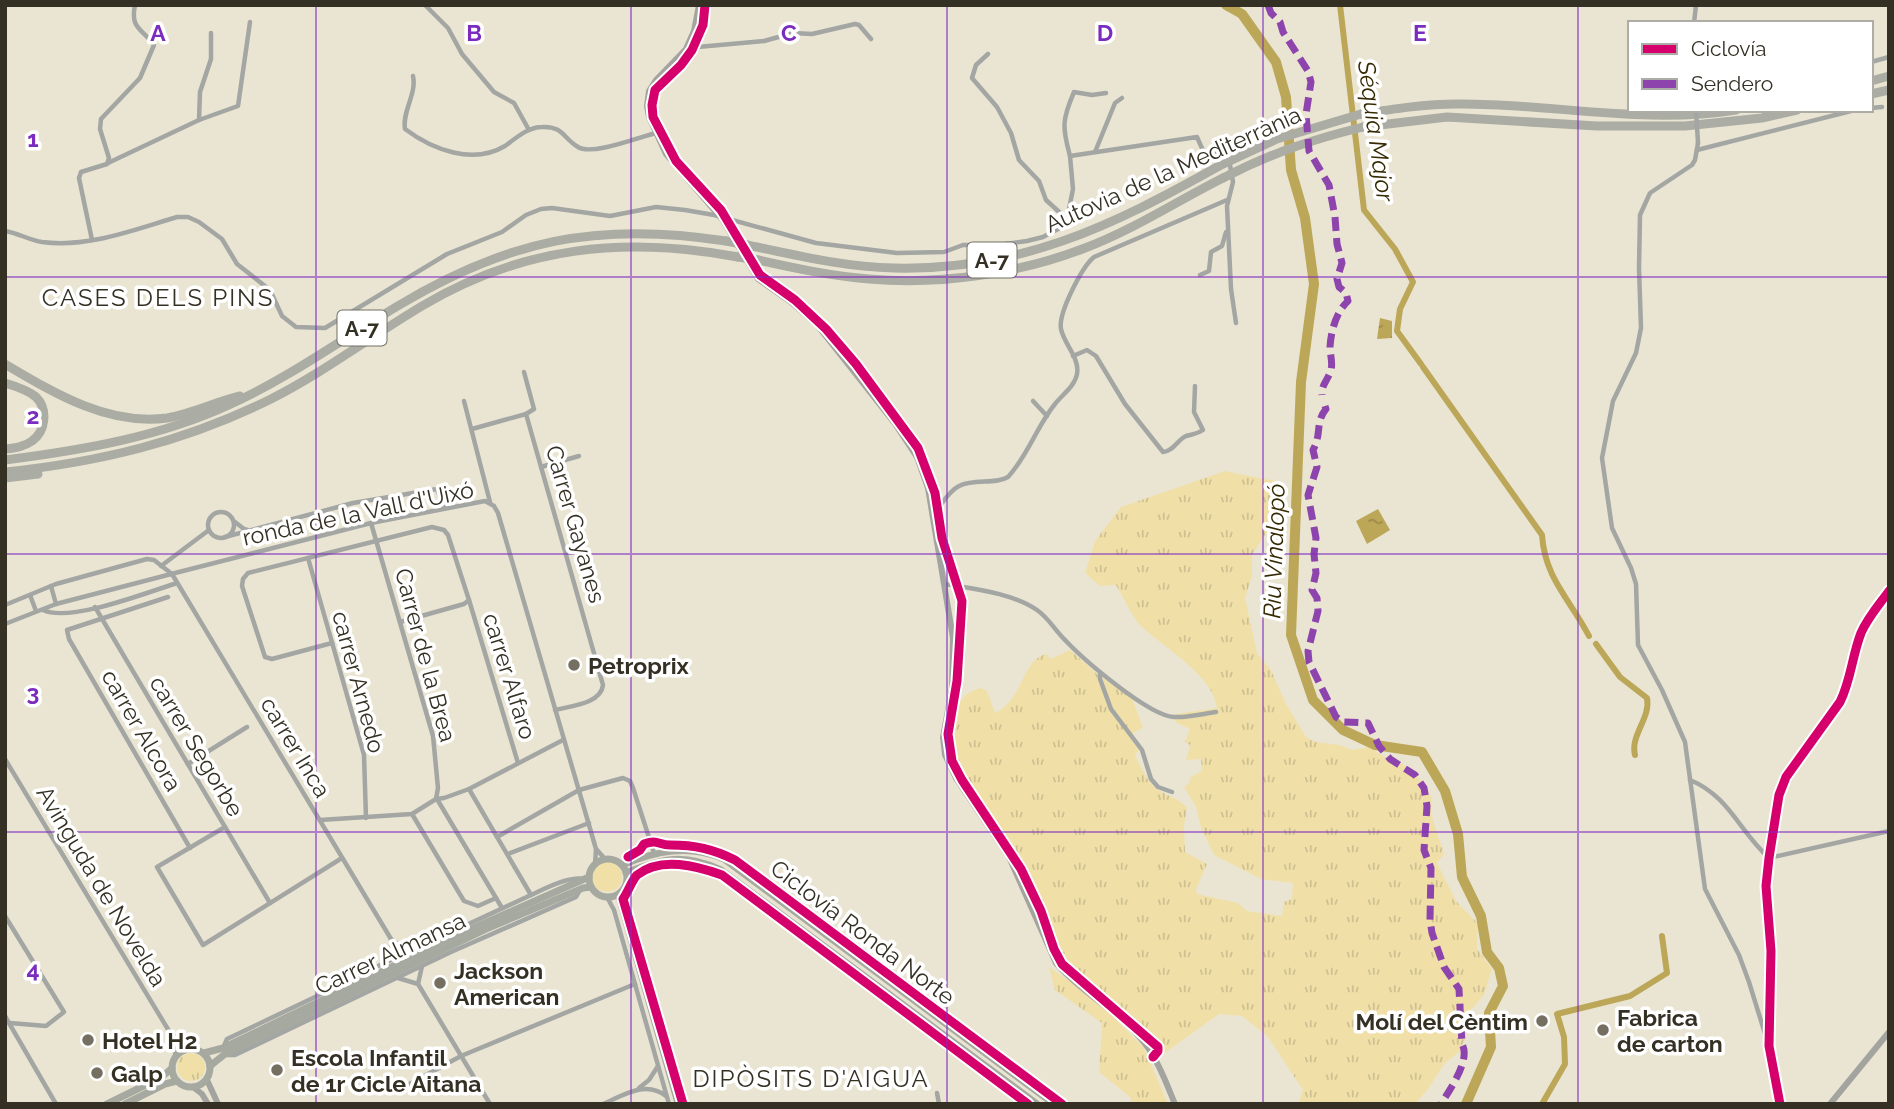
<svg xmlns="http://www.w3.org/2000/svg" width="1894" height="1109" viewBox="0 0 1894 1109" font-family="Raleway,sans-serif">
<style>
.grass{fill:url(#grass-tufts)}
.garden{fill:#f0e0a8}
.water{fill:url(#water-ripples)}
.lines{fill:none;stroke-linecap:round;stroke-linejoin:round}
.canal{stroke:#bca758;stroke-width:6}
.river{stroke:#bca758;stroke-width:10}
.street{stroke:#a3a6a3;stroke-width:4.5}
.secondary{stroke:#a3a49f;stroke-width:6}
.primary{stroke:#a6a9a0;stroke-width:7}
.highway{stroke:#abaca3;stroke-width:9}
.street-bridge{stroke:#a3a6a3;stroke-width:4.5}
.highway-bridge{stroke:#abaca3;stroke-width:9}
.quiet{stroke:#8e44ad;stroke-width:7;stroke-dasharray:14 7;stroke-linecap:butt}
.cycleway-casing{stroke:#fff;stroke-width:13}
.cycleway{stroke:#d6006c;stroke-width:9}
.grid{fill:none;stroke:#7b2cbf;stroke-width:2;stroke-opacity:0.55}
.poi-dot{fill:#746f60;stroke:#fff;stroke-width:2.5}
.labels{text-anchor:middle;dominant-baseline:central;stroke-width:7;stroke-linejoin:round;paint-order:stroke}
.shield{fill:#fff;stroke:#716e65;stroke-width:2}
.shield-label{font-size:21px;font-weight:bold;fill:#343023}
.street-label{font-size:23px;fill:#343023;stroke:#fff}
.poi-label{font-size:23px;font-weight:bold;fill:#343023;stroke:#fff;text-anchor:start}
.water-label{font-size:24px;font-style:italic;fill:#342900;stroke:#fff}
.neighbourhood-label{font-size:24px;letter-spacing:2px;fill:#343023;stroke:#fff}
.grid-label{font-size:23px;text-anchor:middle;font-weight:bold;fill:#7b2cbf;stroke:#fff;stroke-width:7;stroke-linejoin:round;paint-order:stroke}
</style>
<defs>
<pattern id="grass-tufts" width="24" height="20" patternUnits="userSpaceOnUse" patternTransform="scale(1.75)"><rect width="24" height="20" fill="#f0e0a8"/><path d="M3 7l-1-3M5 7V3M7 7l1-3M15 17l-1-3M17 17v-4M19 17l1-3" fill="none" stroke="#cec090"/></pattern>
<pattern id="water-ripples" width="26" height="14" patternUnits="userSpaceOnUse" patternTransform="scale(1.75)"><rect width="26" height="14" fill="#bca758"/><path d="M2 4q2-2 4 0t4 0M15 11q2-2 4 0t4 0" fill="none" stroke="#9a8848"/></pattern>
</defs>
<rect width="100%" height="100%" fill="#eae5d2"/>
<!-- grass -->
<g class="grass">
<path d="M1225,471L1275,481L1270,527L1252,555V576L1245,598L1257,653L1271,670L1285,702L1306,737L1316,742L1340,745L1352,750L1370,747L1383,756L1399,761L1420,779L1432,798L1431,814L1444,854L1437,863L1456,901L1478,924L1477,949L1492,969L1484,995L1469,1012L1466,1022V1037L1459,1052L1445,1063L1428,1089L1415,1104H1298L1303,1090L1268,1037L1242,1016L1219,1014L1159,1057C1148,1044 1145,1029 1132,1018C1109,999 1081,984 1063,959C1053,945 1049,926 1043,910C1036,892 1028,873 1018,857C1002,829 955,778 952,748C951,740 953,730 954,721C956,703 964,692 981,688L987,691L995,713C1025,699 1021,659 1047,654L1050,659L1070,650L1097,674L1132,698L1143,728L1133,733L1132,741L1139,750L1135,755C1141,767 1147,782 1157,789C1168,796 1177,798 1187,807L1184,826L1185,852L1207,864L1196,889L1197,894L1238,903L1247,911L1282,916L1284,902L1292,899L1293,883L1261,879L1214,855L1201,828L1196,807L1184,787L1189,784L1191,777L1202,771L1201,759L1186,760L1190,745L1185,742L1190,729L1175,722L1176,714L1217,708C1213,675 1164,648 1141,626C1134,620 1122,595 1116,585L1100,586L1085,573L1095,541L1121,507Z"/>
<polygon points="1049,967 1098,1001 1144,1048 1168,1104 1131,1104 1131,1098 1099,1072 1102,1023 1055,990"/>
<circle cx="191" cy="1067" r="14"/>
</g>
<!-- garden -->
<circle class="garden" cx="607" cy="877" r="15"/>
<!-- water -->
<g class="water">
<polygon points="1380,318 1392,321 1392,338 1377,339"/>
<polygon points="1378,509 1390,530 1367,544 1356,521"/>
</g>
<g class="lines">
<!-- canal -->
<g class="canal">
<polyline points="1340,5 1364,210 1395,249 1413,282 1400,309 1397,331 1421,364"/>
<path d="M1423,367L1542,535C1545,579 1570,599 1589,636"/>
<path d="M1596,644L1620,677L1647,698C1651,718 1630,735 1635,755"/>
<polyline points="1542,1104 1565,1064 1564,1037 1557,1014 1630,996 1667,973 1662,936"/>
</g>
<!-- river -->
<polyline class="river" points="1226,5 1242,14 1276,62 1286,97 1291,170 1305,218 1314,284 1301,382 1291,635 1313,700 1343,730 1375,745 1422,752 1445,791 1458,834 1462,877 1481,916 1487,952 1499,968 1503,986 1489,1013 1491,1047 1466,1104"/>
<!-- street -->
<g class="street">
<polyline points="425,5 448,28 462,54 494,92 514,103 529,130"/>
<polyline points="1694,23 1696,5"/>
<polyline points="688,46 698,47 764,41 793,33 812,34 855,24 859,25 871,39"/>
<polyline points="988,54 976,65 972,78 997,107 1011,133 1019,160 1039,181 1046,200 1067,219"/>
<polyline points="1871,62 1889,57"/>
<path d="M413,76C417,94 402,111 405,129C433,150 473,165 505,146C516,138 528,127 542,127C563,126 563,138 578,147C592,156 639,137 656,133"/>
<polyline points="1871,108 1882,107"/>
<polyline points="199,120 238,106 250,22"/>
<polyline points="1698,143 1695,160 1692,165 1650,193 1640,215 1639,268 1641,328 1636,353 1613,401 1602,458 1612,528 1631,568 1636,584 1638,645 1662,690 1685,742 1705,889 1739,955 1749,982 1770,1050 1780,1104"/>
<polyline points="1697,150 1855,110"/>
<polyline points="1095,152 1115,103 1122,98"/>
<path d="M1070,156C1062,127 1062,120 1074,92L1092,95L1106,93"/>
<polyline points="108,163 199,120 200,92 211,59 211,33"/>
<path d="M5,231C18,233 29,240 42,242C88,248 133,230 177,217H188L199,222L222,239L237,264L270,290L282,316L296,327L325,328L447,254L502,232L526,215L541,209L552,208L610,216L656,207L685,210L714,215L816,243L897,253L944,252L963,245H998L1027,241L1043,237L1060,228L1067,219L1073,189L1070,156L1197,137L1205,155L1220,152L1228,154L1233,182L1227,206L1231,289L1236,323"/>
<path d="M92,240L79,178L81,172L107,164L109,158L100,129L101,119L140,78L154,45C142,28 130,29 135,5"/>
<polyline points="1200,275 1209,271 1211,252 1222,246 1226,232"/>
<path d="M1073,356L1087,350L1096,356L1125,404L1163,452C1174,451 1177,440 1186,436C1193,434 1197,434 1203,430L1194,412L1195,386"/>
<path d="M524,372L534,409L526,414L603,685C601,704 570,706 555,710"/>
<polyline points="464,401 490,502"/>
<polyline points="1033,401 1047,416"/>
<polyline points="472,429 526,414"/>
<polyline points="541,467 579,456"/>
<circle cx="221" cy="525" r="13"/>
<path d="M932,515C941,507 947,492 959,486C975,478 994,485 1008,477C1027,457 1037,426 1055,404C1062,395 1075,386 1077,374C1080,358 1064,344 1061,329C1058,313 1082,267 1094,257L1227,200"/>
<polyline points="235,522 244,529 251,531"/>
<polyline points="371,523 433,736 438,788 436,799"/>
<polyline points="225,537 353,503 437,489 444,508"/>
<polyline points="308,558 364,755 366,818"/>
<polyline points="161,566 209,530"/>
<path d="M945,584C974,589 1012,593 1037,610C1049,618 1055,631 1066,641C1084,660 1149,716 1174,717C1187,718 1202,714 1216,712"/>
<polyline points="51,586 56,604"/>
<polyline points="30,595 36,611"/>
<polyline points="168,597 67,630 69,639 190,848"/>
<polyline points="469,600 518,763"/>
<polyline points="5,605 56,584 147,559 154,560 172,574 391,939"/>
<polyline points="95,607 270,903"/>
<path d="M43,610C70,623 148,592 177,583"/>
<polyline points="5,624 56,604 179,572 371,523 485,501 494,506 498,513 596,849 595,865"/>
<polyline points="332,643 272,659 265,657 242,586 243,579 248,573 432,527 444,530 448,535 469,600 464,604 400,622"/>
<polyline points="1100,674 1100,679 1111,709 1142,750 1151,779 1158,787 1172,792"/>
<polyline points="5,759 169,1031 176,1056"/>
<polyline points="188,764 247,727"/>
<path d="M1690,780C1729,796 1739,831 1769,858L1889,831"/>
<polyline points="469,789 531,895"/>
<polyline points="437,799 502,908"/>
<polyline points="412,814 464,901 478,906 496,898"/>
<polyline points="320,820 412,814 436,799 444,798 469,789 563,740"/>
<polyline points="225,827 157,867 203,945 342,858"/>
<polyline points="497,837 579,790 623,778 630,781 633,788 654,853"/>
<polyline points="597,850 605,859"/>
<polyline points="508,854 589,823"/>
<polyline points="617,894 677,1104"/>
<polyline points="607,897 614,910 669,1104"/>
<polyline points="5,916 64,1012 46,1026 10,1023"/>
<polyline points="385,962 391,948 391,939 398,944 415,948"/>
<polyline points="398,978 418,984 422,966"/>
<polyline points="418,984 490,1104"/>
<path d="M333,987L531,895C546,888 568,876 585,879"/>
<polyline points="5,1016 56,1104"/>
<polyline points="169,1031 190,1049"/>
<path d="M1770,1042L1771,951L1766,886L1779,795L1786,777L1840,702C1851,680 1852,656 1861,633C1868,617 1879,605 1889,591"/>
<polyline points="223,1048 227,1039 336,987"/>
<polyline points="226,1055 235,1055 451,952 576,897 580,890"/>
<polyline points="402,1088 461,1056 635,984"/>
<polyline points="639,1088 649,1080 658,1066"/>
<polyline points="937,1093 939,1104"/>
<path d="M603,1104C624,1095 646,1080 666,1096"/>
</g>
<!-- secondary -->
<g class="secondary">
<path d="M699,5L694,31L686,49L656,80L649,91L647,106L649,117L666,154L722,219L758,279L791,302L817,325L896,425L917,457L928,488L953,638L952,689L943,737L945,755L956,778L1009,857L1056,963C1083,995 1125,1014 1149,1049C1160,1065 1167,1085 1175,1104"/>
<polyline points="207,1080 218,1104"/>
<polyline points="193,1087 202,1094 208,1104"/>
<polyline points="1830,1104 1889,1032"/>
</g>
<!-- primary -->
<g class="primary">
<circle cx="608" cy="878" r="19"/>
<path d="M622,865C656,851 688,844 724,859L1054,1104"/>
<path d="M626,873C663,858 684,853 721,870L1037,1104"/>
<circle cx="191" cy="1068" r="19"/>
<polyline points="204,1053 223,1048 462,933 589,877"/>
<polyline points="210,1066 225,1054 486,929 583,888 591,887"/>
<polyline points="107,1104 162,1077 172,1068"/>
<polyline points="125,1104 165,1084 177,1081"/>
</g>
<!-- highway -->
<g class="highway">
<polyline points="1871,81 1889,76"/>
<polyline points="1871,94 1889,90"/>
<path d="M1361,114C1393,109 1425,104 1457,104C1551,103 1643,125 1736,110"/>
<polyline points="1363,127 1447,117 1597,126 1685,126 1762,118 1797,110"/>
<path d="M747,245C795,255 844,267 894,268C1020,271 1112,226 1219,166"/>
<path d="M758,260C794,268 831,276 869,279C940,285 1018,274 1085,248C1133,230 1177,201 1223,178"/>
<path d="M5,364C54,393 108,426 167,418C192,414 215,402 240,396"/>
<path d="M5,383C15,386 28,390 36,397C48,409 46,431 32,441C24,447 14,448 5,449"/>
<path d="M5,460C83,450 160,437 231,404C290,377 341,340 396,307C507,240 597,221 726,241"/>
<path d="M5,472C100,462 183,442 269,400C323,373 370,337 422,306C523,246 625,236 738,257"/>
<polyline points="5,478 38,474"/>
</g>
<!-- street-bridge -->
<polyline class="street-bridge" points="1696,110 1698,143"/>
<!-- highway-bridge -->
<g class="highway-bridge">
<polyline points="1219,166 1277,139 1361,114"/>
<path d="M1223,178C1272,153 1310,140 1363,127"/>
<polyline points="726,241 747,245"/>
<polyline points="738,257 758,260"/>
</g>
<!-- quiet -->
<g class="quiet">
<path d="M1268,5L1271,13L1280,22L1283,32L1308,71L1311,82L1306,114L1309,151L1329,185L1335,217L1337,244L1342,263L1337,279L1339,287L1346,293L1348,301C1336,312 1331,331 1330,347C1330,355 1333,362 1331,370C1328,380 1321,385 1322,395"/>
<path d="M1325,406L1326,409C1315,422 1322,434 1313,450L1317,467L1308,495L1316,538L1314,554L1316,573L1312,590L1317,598L1318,611L1308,651L1309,662L1336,717L1343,722L1368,723L1379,746L1390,759L1415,775L1424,788L1427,806L1424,850L1431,868L1430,920L1432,933L1444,967L1459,989L1462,1044C1471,1060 1450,1089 1441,1104"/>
</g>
<defs>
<g id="cycleway">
<polyline points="705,5 703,25 692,50 681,65 655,90 652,105 653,117 676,161 721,210 760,275 795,300 826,329 856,364 918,448 935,493 942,538 962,601 957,681 948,734 952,761 962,780 1021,869 1041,911 1054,949 1062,964 1158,1047 1158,1051 1153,1057"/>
<path d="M628,857L640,850L644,844C658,839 658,845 670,845C695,845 713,849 735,860L1062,1104"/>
<path d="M683,1104L623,899C628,892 632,880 637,875C661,856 697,866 722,875L1028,1104"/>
<path d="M1780,1104L1769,1046L1771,951L1766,886L1769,858L1779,795L1786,777L1840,702C1851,680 1852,656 1861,633C1868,617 1879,605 1889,591"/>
</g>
</defs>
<!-- cycleway casing -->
<use href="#cycleway" class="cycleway-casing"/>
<!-- cycleway -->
<use href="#cycleway" class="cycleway"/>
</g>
<!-- grid -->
<path class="grid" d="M316,5V1104M631,5V1104M947,5V1104M1263,5V1104M1578,5V1104M5,277H1889M5,554H1889M5,832H1889"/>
<!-- markers -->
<g class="poi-dot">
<circle cx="574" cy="665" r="7"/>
<circle cx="440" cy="983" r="7"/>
<circle cx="1542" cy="1021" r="7"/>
<circle cx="1603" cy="1030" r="7"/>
<circle cx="88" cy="1040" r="7"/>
<circle cx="277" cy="1070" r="7"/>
<circle cx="97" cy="1073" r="7"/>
</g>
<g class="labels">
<!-- shield labels -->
<g class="shield">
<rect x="967.5" y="242.5" width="49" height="35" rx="5"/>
<rect x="337.5" y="310.5" width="49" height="35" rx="5"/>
</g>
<g class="shield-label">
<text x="992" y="260">A-7</text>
<text x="362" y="328">A-7</text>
</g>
<!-- street labels -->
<g class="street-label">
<text transform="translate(1173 169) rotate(-24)">Autovia de la Mediterrània</text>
<text transform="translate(358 513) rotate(-12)">ronda de la Vall d'Uixó</text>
<text transform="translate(576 524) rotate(74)">Carrer Gayanes</text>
<text transform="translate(426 655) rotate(75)">Carrer de la Brea</text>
<text transform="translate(510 676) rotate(73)">carrer Alfaro</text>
<text transform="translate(359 682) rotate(75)">carrer Arnedo</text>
<text transform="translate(142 730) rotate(60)">carrer Alcora</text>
<text transform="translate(197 746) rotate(59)">carrer Segorbe</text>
<text transform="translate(296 747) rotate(59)">carrer Inca</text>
<text transform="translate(102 886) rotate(59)">Avinguda de Novelda</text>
<text transform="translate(863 932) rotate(37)">Ciclovía Ronda Norte</text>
<text transform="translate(390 953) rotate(-25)">Carrer Almansa</text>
</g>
<!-- poi labels -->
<g class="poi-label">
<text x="588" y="665">Petroprix</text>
<text x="454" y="970">Jackson<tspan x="454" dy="26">American</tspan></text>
<text x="1617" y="1017">Fabrica<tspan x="1617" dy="26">de carton</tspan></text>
<text x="1528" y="1021" text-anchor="end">Molí del Cèntim</text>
<text x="102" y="1040">Hotel H2</text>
<text x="291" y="1057">Escola Infantil<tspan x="291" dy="26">de 1r Cicle Aitana</tspan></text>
<text x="111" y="1073">Galp</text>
</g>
<!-- water labels -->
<g class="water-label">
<text transform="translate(1376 131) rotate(82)">Séquia Major</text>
<text transform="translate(1274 551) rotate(-88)">Riu Vinalopó</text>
</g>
<!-- neighbourhood labels -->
<g class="neighbourhood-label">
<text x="158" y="297">CASES DELS PINS</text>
<text x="811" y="1078">DIPÒSITS D'AIGUA</text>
</g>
</g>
<g class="grid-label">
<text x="158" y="41">A</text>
<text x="474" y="41">B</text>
<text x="789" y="41">C</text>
<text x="1105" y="41">D</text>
<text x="1420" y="41">E</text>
<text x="33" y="147">1</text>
<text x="33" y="424">2</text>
<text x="33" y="701">3</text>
<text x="33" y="978">4</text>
</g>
<!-- border -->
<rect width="1894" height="1109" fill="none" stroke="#343023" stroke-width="14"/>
<!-- legend -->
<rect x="1628" y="21" width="245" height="91" fill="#ffffff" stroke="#aeaca7" stroke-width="2"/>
<rect x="1642" y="44" width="35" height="10" fill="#d6006c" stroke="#aeaca7" stroke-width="2"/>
<text x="1691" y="56" font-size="21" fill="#343023">Ciclovía</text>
<rect x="1642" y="79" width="35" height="10" fill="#8e44ad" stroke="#aeaca7" stroke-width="2"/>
<text x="1691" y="91" font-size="21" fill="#343023">Sendero</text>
</svg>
